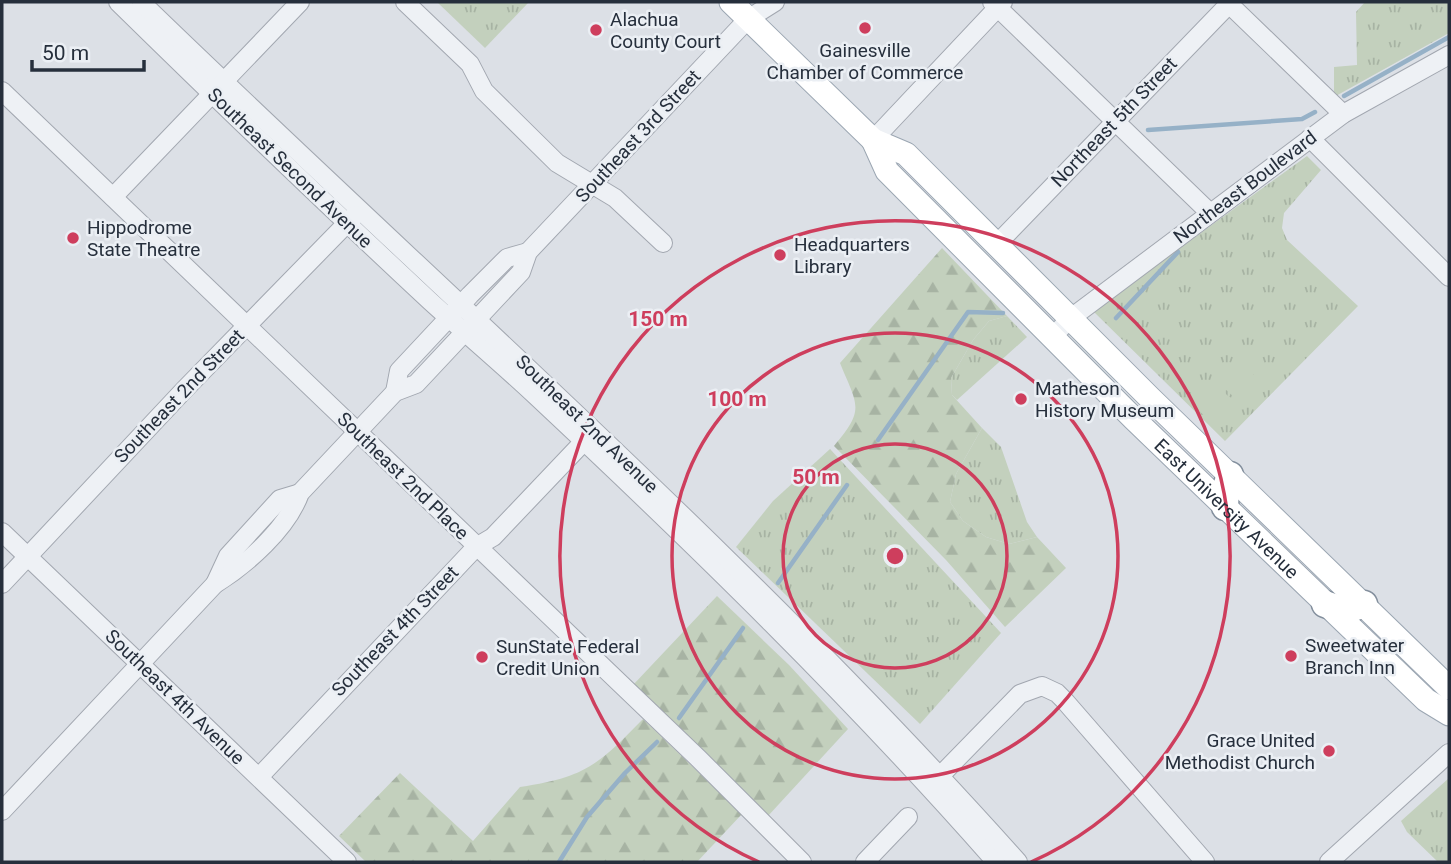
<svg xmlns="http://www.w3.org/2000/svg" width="1451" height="864" viewBox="0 0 1451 864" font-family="Roboto,sans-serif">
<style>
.grass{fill:url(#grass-tufts)}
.forest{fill:url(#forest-firs)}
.garden{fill:#c3d0bd}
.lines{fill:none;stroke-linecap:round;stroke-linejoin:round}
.stream{stroke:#96b1c7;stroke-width:4.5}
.minor-casing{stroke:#a2a7b0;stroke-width:20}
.major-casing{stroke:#9ba6b2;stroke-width:25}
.highway-casing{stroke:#838f9d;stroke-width:29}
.minor{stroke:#eef1f5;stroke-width:18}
.major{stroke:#fff;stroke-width:23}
.highway{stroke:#fff;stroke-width:26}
.ring{fill:none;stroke:#ce3e5d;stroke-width:3.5}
.poi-dot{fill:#ce3e5d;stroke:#ebeff4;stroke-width:2.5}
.labels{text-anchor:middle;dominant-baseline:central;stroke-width:5;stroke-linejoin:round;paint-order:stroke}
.poi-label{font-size:19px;fill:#262f3c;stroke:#ebeff4;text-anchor:start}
.street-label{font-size:19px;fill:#262f3c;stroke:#ebeff4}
.centre{fill:#ce3e5d;stroke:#ebeff4;stroke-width:3.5}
.ring-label{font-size:21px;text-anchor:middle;font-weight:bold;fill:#ce3e5d;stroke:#ebeff4;stroke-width:5;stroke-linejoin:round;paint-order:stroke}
</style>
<defs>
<pattern id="grass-tufts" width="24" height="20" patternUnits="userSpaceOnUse" patternTransform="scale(1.75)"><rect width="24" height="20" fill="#c3d0bd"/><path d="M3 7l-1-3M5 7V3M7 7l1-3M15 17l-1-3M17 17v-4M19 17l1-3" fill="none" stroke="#a7b3a3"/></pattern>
<pattern id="forest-firs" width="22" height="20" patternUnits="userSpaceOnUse" patternTransform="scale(1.75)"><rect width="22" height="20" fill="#c3d0bd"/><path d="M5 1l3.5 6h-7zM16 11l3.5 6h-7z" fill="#a7b3a3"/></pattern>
</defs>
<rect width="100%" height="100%" fill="#dce0e6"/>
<!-- grass -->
<g class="grass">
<polygon points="437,2 529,2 485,48"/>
<polygon points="1365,2 1449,2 1449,33 1334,97 1334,67 1357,65 1356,12"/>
<polygon points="1307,156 1321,170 1284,213 1282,228 1287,240 1358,306 1225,441 1093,311"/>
<polygon points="1007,316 1027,337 957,400 952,395 951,378 973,340 989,321"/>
<polygon points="982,428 1001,447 1027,522 1037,537 1009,544 986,537 963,521 950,502 956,474"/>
<polygon points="830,449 1001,633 920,724 736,547 773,501"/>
<polygon points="1449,778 1449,862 1438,862 1407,832 1401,821"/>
</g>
<!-- forest -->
<g class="forest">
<path d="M942,248L1007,316L989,321L973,340L951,378L952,395L982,428L956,474L950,502L963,521L986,537L1009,544L1037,537L1066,568L1005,627L946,560L834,446C866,409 857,405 840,363Z"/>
<polygon points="717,596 789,665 848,729 768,816 633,685"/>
<path d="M643,719L742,814L697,862H366L339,836L400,773L473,841L520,787C586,777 598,765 643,719Z"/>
</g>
<!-- garden -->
<g class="garden">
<polygon points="1236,357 1263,384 1242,405 1215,379"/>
<polygon points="1213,381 1239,407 1218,429 1191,403"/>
</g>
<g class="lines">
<!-- stream -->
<g class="stream">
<polyline points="1344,96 1449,37"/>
<polyline points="1148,130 1302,119 1315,112"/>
<polyline points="1116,318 1178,252"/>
<polyline points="878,440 968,312 1003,313"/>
<polyline points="778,583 847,485"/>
<polyline points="679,718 743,628"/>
<polyline points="559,862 587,817 625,773 657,742"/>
</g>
<defs>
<g id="minor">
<path d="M118,2C221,103 325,203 430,301C465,333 501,363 536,396C695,545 852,698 996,862"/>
<path d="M141,2C435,287 745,556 1018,862"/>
<polyline points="405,2 470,64 484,91 557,163 615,198 663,243"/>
<polyline points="992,2 1209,212"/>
<polyline points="1227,2 1343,114"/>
<polyline points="2,91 698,758 802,862"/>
<polyline points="1310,138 1449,277"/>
<polyline points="873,140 1003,2"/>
<polyline points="113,197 300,2"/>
<polyline points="997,244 1231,2"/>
<polyline points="1052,337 1071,318 1343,114 1449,55"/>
<polyline points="395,392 399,371 470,295 507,258 528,252"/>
<polyline points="2,532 347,862"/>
<polyline points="2,584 184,390 355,215"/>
<polyline points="215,584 228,556 280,499 300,493"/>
<polyline points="259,777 476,547 493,537 591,434"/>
<polyline points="936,784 940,776 1020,694 1042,686 1057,693 1064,700 1205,862"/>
<path d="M2,811L215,584C247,564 287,529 300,493L395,392L416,384L521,272L528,252L748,19L775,2"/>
<polyline points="865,862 908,817"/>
<polyline points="1329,862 1449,753"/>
</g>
<g id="major">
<polyline points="731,2 873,140 906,154 1150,398 1449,688"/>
<path id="s1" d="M873,140L887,171L1134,419L1426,700L1449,714"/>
</g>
<g id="highway">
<polyline points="1225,507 1226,487 1230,475"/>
<polyline points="1325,604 1345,611 1364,604"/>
</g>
</defs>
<!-- minor casing -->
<use href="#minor" class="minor-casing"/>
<!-- major casing -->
<use href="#major" class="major-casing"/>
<!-- highway casing -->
<use href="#highway" class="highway-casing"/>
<!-- minor -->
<use href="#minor" class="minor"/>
<!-- major -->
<use href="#major" class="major"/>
<!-- highway -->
<use href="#highway" class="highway"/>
</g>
<!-- distance rings -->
<g class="ring">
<circle cx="895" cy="556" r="112"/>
<circle cx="895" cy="556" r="223"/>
<path d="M759 862A335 335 0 1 1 1031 862"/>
</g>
<!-- markers -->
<g class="poi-dot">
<circle cx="865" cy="28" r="7"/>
<circle cx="596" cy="30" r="7"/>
<circle cx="73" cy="238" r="7"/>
<circle cx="780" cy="255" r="7"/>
<circle cx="1021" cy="399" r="7"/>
<circle cx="1291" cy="656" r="7"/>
<circle cx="482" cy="657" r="7"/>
<circle cx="1329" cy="751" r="7"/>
</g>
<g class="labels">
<!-- poi labels -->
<g class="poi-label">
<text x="610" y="19">Alachua<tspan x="610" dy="22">County Court</tspan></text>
<text x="865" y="50" text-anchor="middle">Gainesville<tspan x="865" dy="22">Chamber of Commerce</tspan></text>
<text x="87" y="227">Hippodrome<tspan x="87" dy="22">State Theatre</tspan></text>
<text x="794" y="244">Headquarters<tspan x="794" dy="22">Library</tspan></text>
<text x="1035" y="388">Matheson<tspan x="1035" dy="22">History Museum</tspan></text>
<text x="1305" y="645">Sweetwater<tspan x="1305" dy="22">Branch Inn</tspan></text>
<text x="496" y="646">SunState Federal<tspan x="496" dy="22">Credit Union</tspan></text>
<text x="1315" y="740" text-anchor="end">Grace United<tspan x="1315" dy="22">Methodist Church</tspan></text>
</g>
<!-- street labels -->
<g class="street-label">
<text transform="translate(1114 122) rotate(-46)">Northeast 5th Street</text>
<text transform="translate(638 136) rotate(-47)">Southeast 3rd Street</text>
<text transform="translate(290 168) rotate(44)">Southeast Second Avenue</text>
<text transform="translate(1245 187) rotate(-37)">Northeast Boulevard</text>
<text transform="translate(179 396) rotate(-46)">Southeast 2nd Street</text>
<text transform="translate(587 424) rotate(44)">Southeast 2nd Avenue</text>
<text transform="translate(403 476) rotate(44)">Southeast 2nd Place</text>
<text stroke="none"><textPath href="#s1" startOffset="513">East University Avenue</textPath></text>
<text transform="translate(395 631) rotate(-46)">Southeast 4th Street</text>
<text transform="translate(175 697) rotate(44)">Southeast 4th Avenue</text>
</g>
</g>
<circle cx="895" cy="556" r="10" class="centre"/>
<g class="ring-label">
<text x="658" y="326">150 m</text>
<text x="737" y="406">100 m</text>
<text x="816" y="484">50 m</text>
</g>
<!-- border -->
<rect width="1451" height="864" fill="none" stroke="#262f3c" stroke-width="7"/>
<!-- scale -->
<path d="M32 60v10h112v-10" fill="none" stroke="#262f3c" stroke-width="3.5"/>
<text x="42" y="60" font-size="21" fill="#262f3c" stroke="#ebeff4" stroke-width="5" paint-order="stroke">50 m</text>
</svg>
